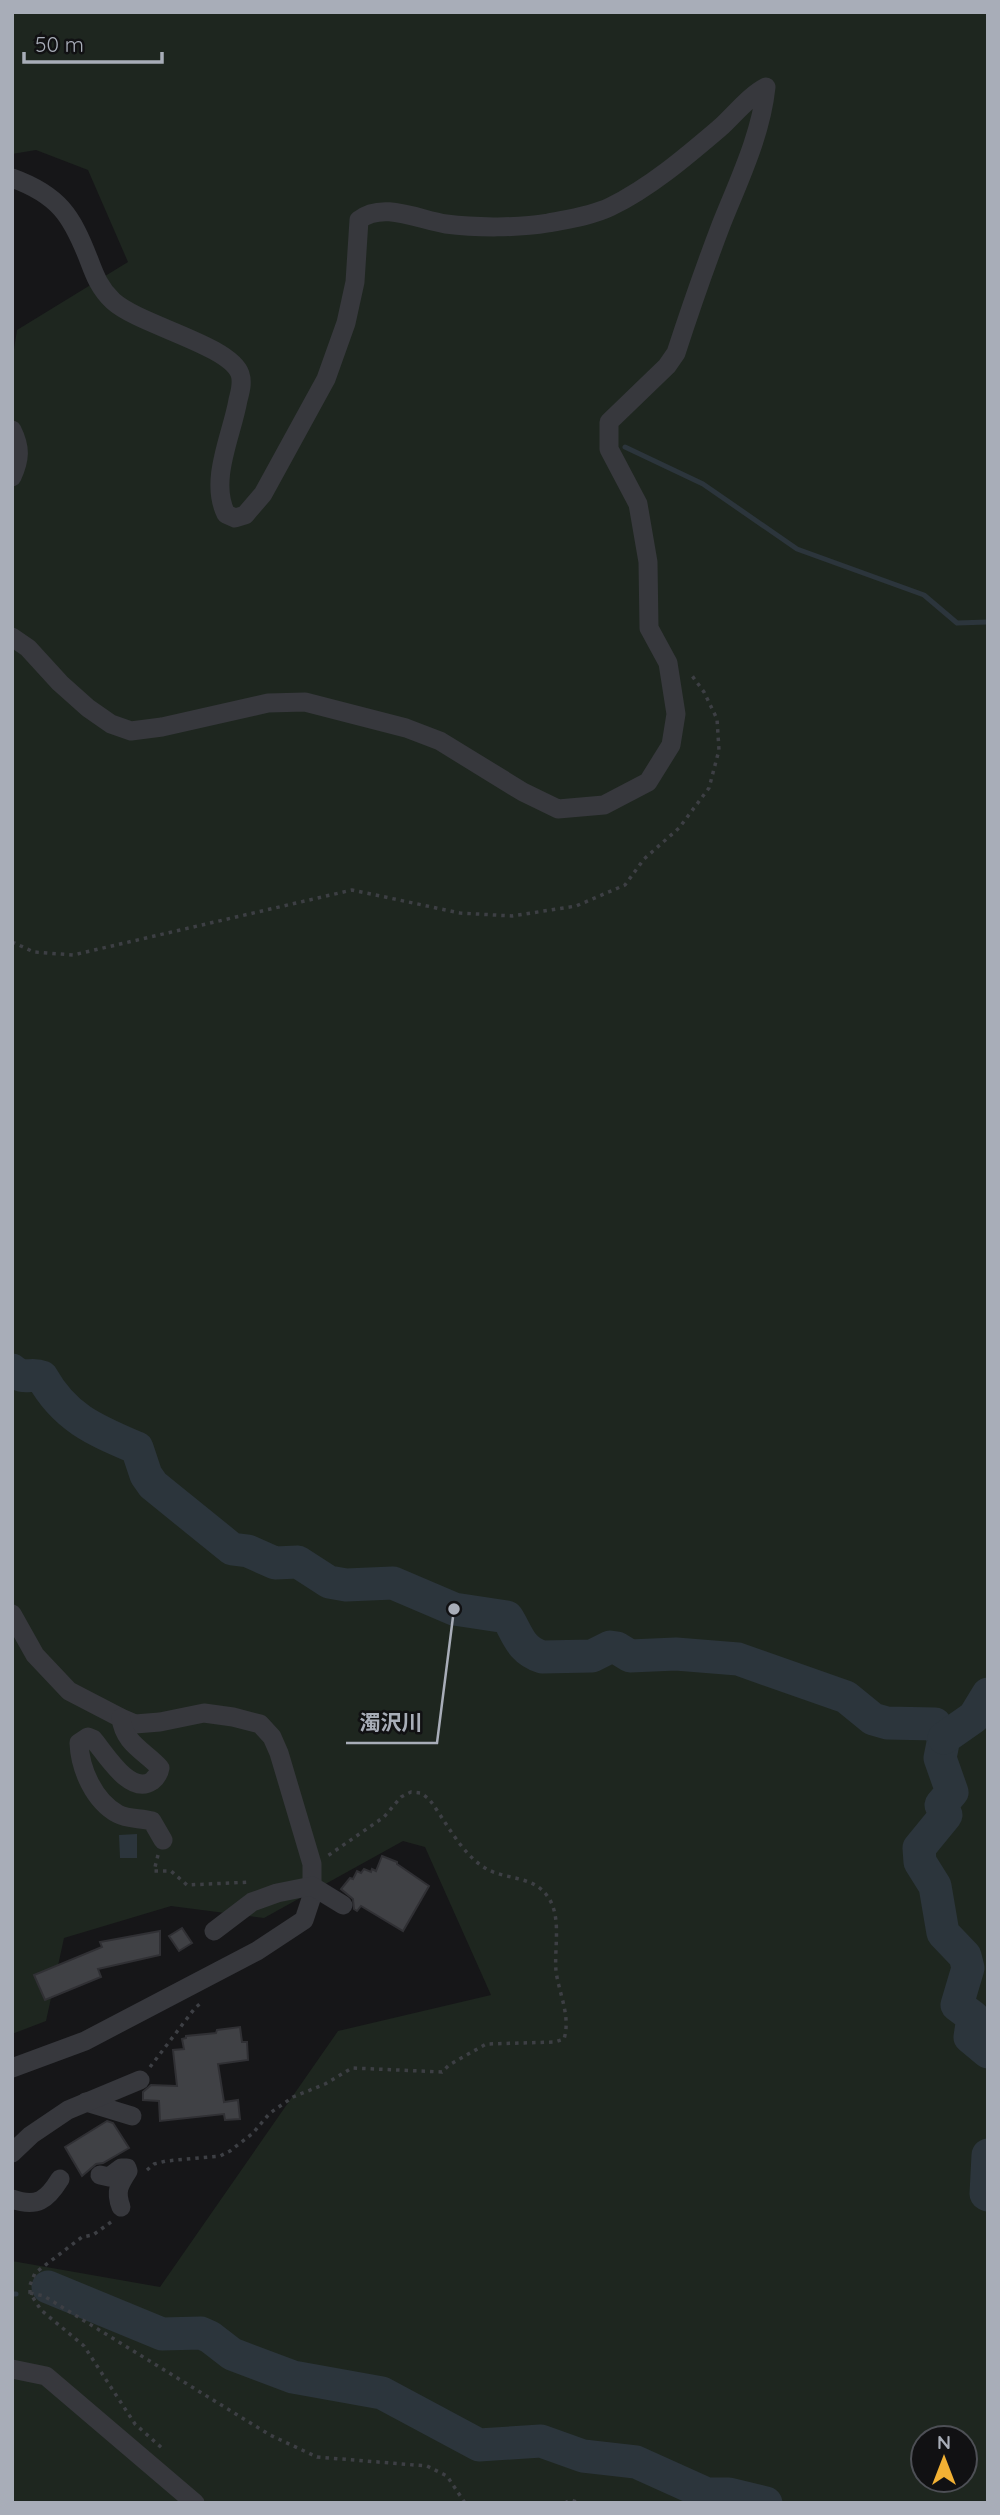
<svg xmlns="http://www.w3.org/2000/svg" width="1000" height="2515" viewBox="0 0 1000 2515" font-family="Quicksand,'Noto Sans JP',sans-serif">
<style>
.green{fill:#1e261f;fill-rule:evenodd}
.water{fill:#2c353c}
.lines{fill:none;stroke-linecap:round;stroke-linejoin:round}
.stream{stroke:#2c353c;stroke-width:5}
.river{stroke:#2c353c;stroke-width:33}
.building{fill:#404145;stroke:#303034;stroke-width:2}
.path{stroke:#3d3f44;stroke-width:3.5;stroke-dasharray:3.5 5;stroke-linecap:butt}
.minor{stroke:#37383d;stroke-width:19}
.leader{fill:none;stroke:#a8adb8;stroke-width:2.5}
.callout-dot{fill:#a8adb8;stroke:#111113;stroke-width:2.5}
.callout-label{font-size:21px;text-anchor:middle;font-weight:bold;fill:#a8adb8;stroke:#111113;stroke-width:5;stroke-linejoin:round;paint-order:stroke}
</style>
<rect width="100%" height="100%" fill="#161618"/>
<!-- green -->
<path class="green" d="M12,12H988V2503H12V2261L160,2287L338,2031L491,1995L425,1847L403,1841L264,1918L171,1906L64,1938L46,2021L12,2034V362L17,330L128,262L88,170L36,150L12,154ZM923,2438H965V2480H923Z"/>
<!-- water -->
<polygon class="water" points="137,1834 137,1858 120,1858 119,1835"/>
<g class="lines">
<!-- stream -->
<g class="stream">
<polyline points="625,447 703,484 797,549 924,595 957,623 988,622"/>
<polyline points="45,2288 48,2287"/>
<polyline points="12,2294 16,2294"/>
</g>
<!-- river -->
<g class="river">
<path d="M12,1370C25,1381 30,1372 42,1377C65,1418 95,1430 137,1448L146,1475L153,1485L232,1549L248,1551L275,1563L298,1562L329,1582L346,1585L393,1583L454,1609L507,1617C518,1634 519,1649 542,1657L592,1656L610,1647L617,1648L630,1656L676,1654L738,1659L846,1697L873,1719L887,1723L935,1724L944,1738L940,1758L952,1792L941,1805L946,1815L919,1848L920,1862L935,1886L943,1933L965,1956L968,1968L957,2005L973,2017L970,2037L988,2052"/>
<polyline points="944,1738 974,1717 988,1694"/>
<polyline points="988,2155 986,2194 988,2195"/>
<polyline points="48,2287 162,2334 201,2333 210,2337 232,2354 293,2377 382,2393 479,2445 541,2441 583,2456 636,2462 707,2494 729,2494 766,2503"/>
</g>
</g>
<!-- building -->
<g class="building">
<polygon points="382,1856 397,1862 397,1864 429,1886 403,1931 361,1906 357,1911 354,1909 353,1899 341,1889 350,1878 353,1879 357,1871 361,1873 364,1869 371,1872 372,1869 376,1871"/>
<polygon points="182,1928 192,1943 179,1951 169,1936"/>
<polygon points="160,1931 160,1955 98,1969 101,1977 45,2000 34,1975 102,1947 100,1942"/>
<polygon points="240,2027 242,2042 247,2042 248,2060 218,2064 224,2102 238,2100 240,2119 225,2120 224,2114 160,2121 159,2101 143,2100 143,2092 151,2085 177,2086 173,2050 184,2049 182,2039 186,2038 186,2036 216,2033 217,2030"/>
<polygon points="107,2121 113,2123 129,2148 103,2163 96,2164 82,2176 65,2147"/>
</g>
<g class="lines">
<!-- path -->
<g class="path">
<polyline points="12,942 34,952 73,955 352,890 460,913 512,916 576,906 625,885 644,859 679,828 709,788 719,750 717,719 704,692 690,673"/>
<polyline points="158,1855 154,1871 171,1871 187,1885 251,1882"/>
<polyline points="150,2067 195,2008 202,2002"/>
<path d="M147,2170L154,2164L166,2161L220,2156L230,2151L253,2133L270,2113L293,2097L325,2084L352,2068L442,2072L449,2065L486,2044L555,2042L564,2039C571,2016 559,1994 556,1971C554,1948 562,1917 548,1897C533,1874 503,1881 482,1866C460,1851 445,1820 429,1799L421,1793L411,1792L401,1797L384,1817L326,1857"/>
<polyline points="111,2222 93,2235 82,2237 35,2273 30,2285 30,2293 41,2310 84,2346 135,2424 163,2449"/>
<polyline points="30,2293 44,2296 270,2435 317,2457 427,2466 447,2476 465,2503"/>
<polyline points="565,2503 570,2500 580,2503"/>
</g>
<!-- minor -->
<g class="minor">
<path d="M12,178C59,195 72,216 89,260C95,276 100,289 113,301C139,325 230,345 240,374C243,383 240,392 238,400C232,435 209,480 226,514L235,518L245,515L263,494L326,379L346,323L355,282L359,220C383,201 419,220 446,224C476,228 519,228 548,223C568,219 591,216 610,207C651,187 688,155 722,126C736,113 750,95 766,87C761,135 739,180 721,225C705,267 690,310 676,353L667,366L609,422V449L638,504L648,562L649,628L668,663L676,714L671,745L648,782L604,805L558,809L523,792L440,741L406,728L305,702L268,703L162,727L131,731L111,724L88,708L60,683L28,648L12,637"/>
<path d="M12,430C21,448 20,459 12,477"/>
<polyline points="12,1614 35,1655 69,1691 121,1718 135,1724 160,1722 204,1713 233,1717 260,1724 272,1737 279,1753 312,1864 312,1896 304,1920 257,1951 85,2041 12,2068"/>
<path d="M121,1718C124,1744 145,1751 160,1768C159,1774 157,1777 152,1781C130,1796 105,1753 93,1739L88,1737L79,1743C80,1769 94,1801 118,1814C127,1819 141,1818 152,1821L163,1840"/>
<polyline points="214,1931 252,1902 277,1893 312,1886 343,1905"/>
<polyline points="86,2102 132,2116"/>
<polyline points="12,2153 31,2135 68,2110 140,2080"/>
<path d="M100,2175L109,2177L121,2168H127L128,2171C119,2185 115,2191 121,2207"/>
<path d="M12,2199C37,2208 47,2200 60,2179"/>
<polyline points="12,2369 46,2376 195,2503"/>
</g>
</g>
<!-- callouts -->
<path class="leader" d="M454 1609L437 1743H346"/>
<circle class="callout-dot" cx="454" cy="1609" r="7"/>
<g class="callout-label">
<text x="391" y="1730">濁沢川</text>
</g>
<!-- border -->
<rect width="1000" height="2515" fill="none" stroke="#a8adb8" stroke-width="28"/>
<!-- north arrow -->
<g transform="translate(944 2459)"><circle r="33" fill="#111113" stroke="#4d4f55" stroke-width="2"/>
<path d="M0-5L12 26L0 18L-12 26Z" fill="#f2b134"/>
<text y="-10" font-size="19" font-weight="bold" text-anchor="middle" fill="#a8adb8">N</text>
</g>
<!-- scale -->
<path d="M24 52v10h138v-10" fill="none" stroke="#a8adb8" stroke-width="3.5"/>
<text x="35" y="52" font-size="21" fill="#a8adb8" stroke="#111113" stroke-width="5" paint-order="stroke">50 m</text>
</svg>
